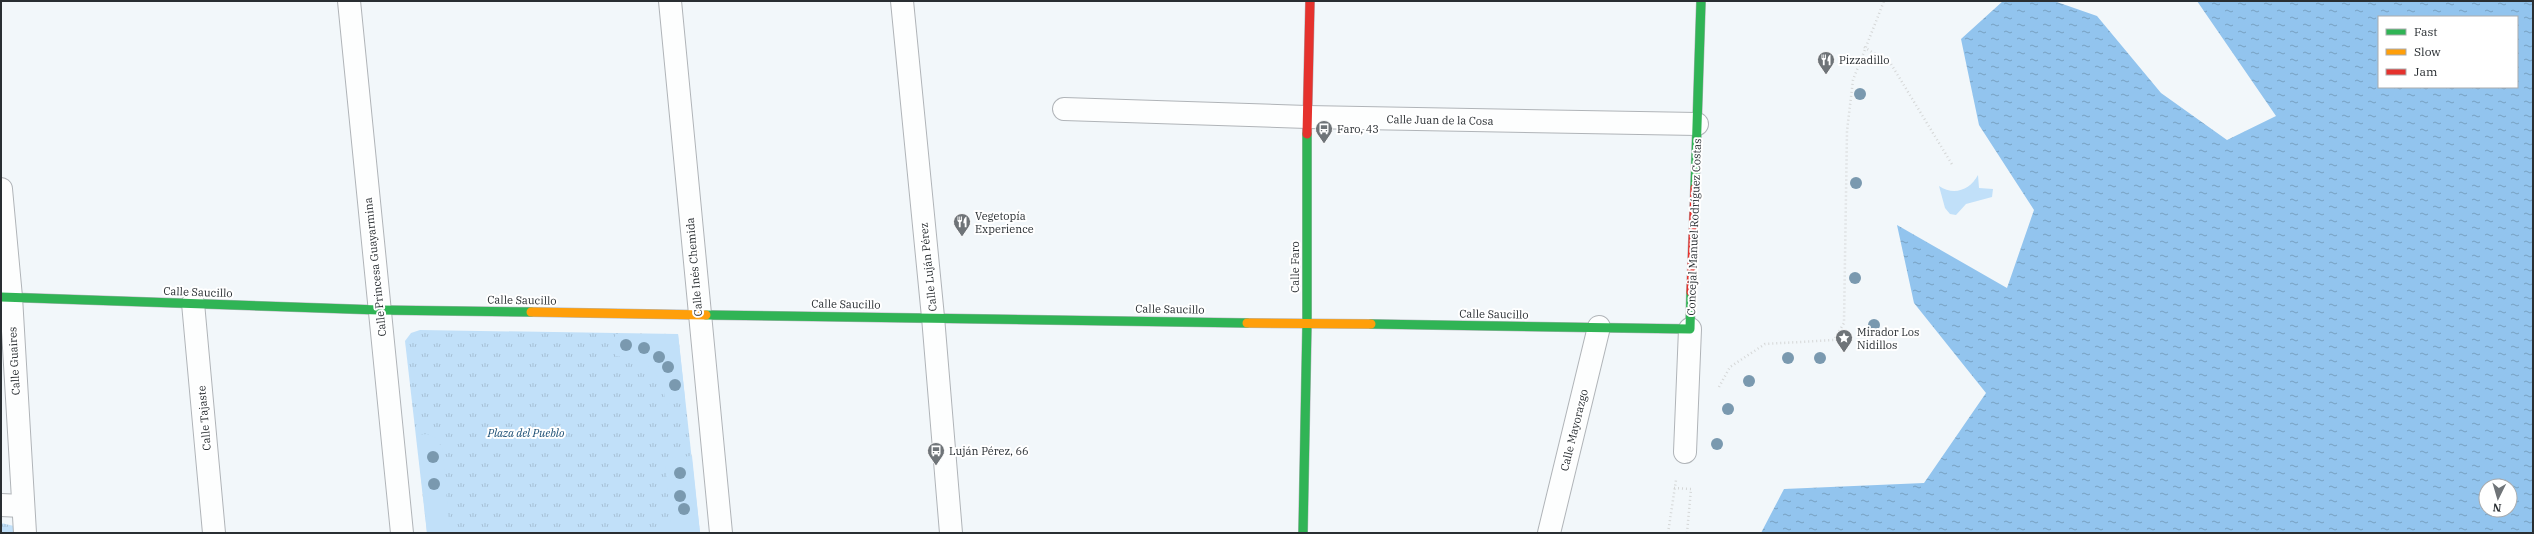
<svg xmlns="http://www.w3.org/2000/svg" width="2534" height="534" viewBox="0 0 2534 534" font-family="'IBM Plex Serif',serif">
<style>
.grass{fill:url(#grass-tufts)}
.garden{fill:#c1e0f9}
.water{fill:url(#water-ripples);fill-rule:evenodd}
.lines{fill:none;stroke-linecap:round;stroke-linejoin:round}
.street-casing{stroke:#b0b4b8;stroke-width:24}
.fast-casing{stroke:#b0b4b8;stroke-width:10}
.slow-casing{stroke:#b0b4b8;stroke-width:10}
.jam-casing{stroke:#b0b4b8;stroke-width:10}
.path{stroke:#d5d7d7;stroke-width:2.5;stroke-dasharray:1 3;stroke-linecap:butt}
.street{stroke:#fdfefe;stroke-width:22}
.fast{stroke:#30b455;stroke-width:9}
.slow{stroke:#ff9f0a;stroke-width:9}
.jam{stroke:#e5322d;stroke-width:9}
.tree{fill:#7a99af}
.labels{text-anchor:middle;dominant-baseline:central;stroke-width:4;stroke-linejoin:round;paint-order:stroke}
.poi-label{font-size:11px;fill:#292e32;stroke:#fff;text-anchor:start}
.street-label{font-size:11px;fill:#292e32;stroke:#fff}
.park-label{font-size:11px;font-style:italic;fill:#184c72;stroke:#fff}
</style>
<defs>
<pattern id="grass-tufts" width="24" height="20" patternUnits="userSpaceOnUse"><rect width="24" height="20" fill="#c1e0f9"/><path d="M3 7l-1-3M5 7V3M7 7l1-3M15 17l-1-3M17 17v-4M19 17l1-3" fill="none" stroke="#a6c0d6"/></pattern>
<pattern id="water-ripples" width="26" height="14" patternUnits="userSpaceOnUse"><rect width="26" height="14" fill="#92c4ee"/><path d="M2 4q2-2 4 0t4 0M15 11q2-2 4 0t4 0" fill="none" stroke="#77a0c1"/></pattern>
</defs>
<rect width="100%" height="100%" fill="#f2f7fa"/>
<!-- grass -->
<g class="grass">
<polygon points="420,330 678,334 700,533 427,533 405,341 411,333"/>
<polygon points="1,523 14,526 16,533 1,533"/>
</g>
<!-- garden -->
<g class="garden">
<path d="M1978,175L1979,188L1993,189L1992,197L1966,204L1956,215L1950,214L1945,208L1939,186C1954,196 1970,190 1978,175Z"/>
<path d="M615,334H678L685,399L666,405C663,372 648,359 615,356Z"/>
<polygon points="427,434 436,438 442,448 450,533 427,533 417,435"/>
<polygon points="692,456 700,533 672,533 665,458"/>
</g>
<!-- water -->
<path class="water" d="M2003,1H2054L2097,16L2161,93L2227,140L2276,116L2197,1H2533V533H1761L1784,489L1924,483L1986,393L1914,303L1897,225L2007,288L2034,210L1979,125L1961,39ZM2379,17H2517V87H2379ZM2486,486H2510V510H2486Z"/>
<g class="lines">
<defs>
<g id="street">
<polyline points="349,1 402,533"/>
<polyline points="670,1 721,533"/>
<polyline points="902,1 933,317 951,533"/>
<polyline points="1064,109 1307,117 1697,124"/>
<polyline points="1,189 11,297 25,533"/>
<polyline points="193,303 214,533"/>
<polyline points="1685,452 1690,329"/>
<polyline points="1,505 22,506"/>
<polyline points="1549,533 1599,327"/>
</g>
<g id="fast">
<polyline points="1695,188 1701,1"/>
<polyline points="1,297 379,310 531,312"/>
<polyline points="706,315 1247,323"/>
<polyline points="1371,324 1690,329 1691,292"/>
<polyline points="1303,533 1307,323 1307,134"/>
</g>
<g id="slow">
<polyline points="531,312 706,315"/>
<polyline points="1247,323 1371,324"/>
</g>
<g id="jam">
<polyline points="1307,134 1310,1"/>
<polyline points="1691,292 1695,188"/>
</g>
</defs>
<!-- street casing -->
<use href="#street" class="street-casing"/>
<!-- fast casing -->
<use href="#fast" class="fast-casing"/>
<!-- slow casing -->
<use href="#slow" class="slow-casing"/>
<!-- jam casing -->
<use href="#jam" class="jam-casing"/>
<!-- path -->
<g class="path">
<polyline points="1864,47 1891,64 1953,166"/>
<polyline points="1719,387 1730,367 1765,344 1834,340 1844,323 1847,131 1853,80 1884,1"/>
<polyline points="1674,488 1691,489 1687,533"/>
<polyline points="1668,533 1676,480"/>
</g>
<!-- street -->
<use href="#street" class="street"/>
<!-- fast -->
<use href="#fast" class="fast"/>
<!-- slow -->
<use href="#slow" class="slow"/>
<!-- jam -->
<use href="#jam" class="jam"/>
</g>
<!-- trees -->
<g class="tree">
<circle cx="1860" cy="94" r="6"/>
<circle cx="1856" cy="183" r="6"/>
<circle cx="1855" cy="278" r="6"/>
<circle cx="1874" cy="325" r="6"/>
<circle cx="626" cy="345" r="6"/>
<circle cx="644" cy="348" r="6"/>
<circle cx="659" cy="357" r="6"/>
<circle cx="1788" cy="358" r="6"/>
<circle cx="1820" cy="358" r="6"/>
<circle cx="668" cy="367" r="6"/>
<circle cx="1749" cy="381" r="6"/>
<circle cx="675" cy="385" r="6"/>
<circle cx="1728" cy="409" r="6"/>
<circle cx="1717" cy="444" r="6"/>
<circle cx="433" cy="457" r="6"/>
<circle cx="680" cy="473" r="6"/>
<circle cx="434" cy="484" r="6"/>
<circle cx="680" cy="496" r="6"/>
<circle cx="684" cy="509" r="6"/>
</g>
<!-- icons -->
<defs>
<symbol id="restaurant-pin" viewBox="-11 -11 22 30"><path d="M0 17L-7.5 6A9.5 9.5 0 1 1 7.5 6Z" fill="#6f7478" stroke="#fff"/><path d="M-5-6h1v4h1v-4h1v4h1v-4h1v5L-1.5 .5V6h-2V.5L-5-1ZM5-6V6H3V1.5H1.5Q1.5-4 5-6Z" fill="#fff"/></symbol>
<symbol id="bus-pin" viewBox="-11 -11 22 30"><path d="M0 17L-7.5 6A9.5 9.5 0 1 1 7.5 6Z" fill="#6f7478" stroke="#fff"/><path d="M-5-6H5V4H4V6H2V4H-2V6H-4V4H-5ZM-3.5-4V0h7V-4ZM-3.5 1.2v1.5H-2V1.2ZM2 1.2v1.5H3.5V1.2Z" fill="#fff"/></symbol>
<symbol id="sight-pin" viewBox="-11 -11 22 30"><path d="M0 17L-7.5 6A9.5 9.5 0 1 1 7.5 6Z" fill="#6f7478" stroke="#fff"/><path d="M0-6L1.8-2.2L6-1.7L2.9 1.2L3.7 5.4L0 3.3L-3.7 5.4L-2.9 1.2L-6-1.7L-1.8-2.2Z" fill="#fff"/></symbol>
</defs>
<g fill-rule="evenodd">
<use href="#restaurant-pin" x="1816" y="50" width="20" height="27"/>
<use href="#bus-pin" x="1314" y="119" width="20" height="27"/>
<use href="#restaurant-pin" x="952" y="212" width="20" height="27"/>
<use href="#sight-pin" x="1834" y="328" width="20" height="27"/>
<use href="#bus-pin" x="926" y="441" width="20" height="27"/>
</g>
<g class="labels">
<!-- poi labels -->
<g class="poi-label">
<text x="1839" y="60">Pizzadillo</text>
<text x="1337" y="129">Faro, 43</text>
<text x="975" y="216">Vegetopía<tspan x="975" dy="13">Experience</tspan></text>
<text x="1857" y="332">Mirador Los<tspan x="1857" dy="13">Nidillos</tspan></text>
<text x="949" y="451">Luján Pérez, 66</text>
</g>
<!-- street labels -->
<g class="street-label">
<text transform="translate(1440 120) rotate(1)">Calle Juan de la Cosa</text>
<text transform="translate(1694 227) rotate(-88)">Concejal Manuel Rodríguez Costas</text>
<text transform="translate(375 267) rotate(-96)">Calle Princesa Guayarmina</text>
<text transform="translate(694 267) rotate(-95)">Calle Inés Chemida</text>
<text transform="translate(928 267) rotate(-96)">Calle Luján Pérez</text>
<text transform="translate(1295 267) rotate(-90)">Calle Faro</text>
<text transform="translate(198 292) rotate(2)">Calle Saucillo</text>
<text transform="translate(522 300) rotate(1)">Calle Saucillo</text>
<text transform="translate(846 304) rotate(1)">Calle Saucillo</text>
<text transform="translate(1170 309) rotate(1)">Calle Saucillo</text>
<text transform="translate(1494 314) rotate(1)">Calle Saucillo</text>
<text transform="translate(14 361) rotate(-93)">Calle Guaires</text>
<text transform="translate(204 418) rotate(-95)">Calle Tajaste</text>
<text transform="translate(1574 430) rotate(-76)">Calle Mayorazgo</text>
</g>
<!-- park labels -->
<g class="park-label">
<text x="526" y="433">Plaza del Pueblo</text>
</g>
</g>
<!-- border -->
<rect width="2534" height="534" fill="none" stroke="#292e32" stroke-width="4"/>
<!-- legend -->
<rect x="2378" y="16" width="140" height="72" fill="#ffffff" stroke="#a9abad"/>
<rect x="2386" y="29" width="20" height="6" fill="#30b455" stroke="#a9abad"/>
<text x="2414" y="36" font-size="12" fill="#292e32">Fast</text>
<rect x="2386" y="49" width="20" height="6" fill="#ff9f0a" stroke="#a9abad"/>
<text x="2414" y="56" font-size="12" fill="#292e32">Slow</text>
<rect x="2386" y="69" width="20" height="6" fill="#e5322d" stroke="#a9abad"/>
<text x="2414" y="76" font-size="12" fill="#292e32">Jam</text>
<!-- north arrow -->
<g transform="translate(2498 498) rotate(185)"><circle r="19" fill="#ffffff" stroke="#a9abad"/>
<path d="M0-3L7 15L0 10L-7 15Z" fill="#6f7478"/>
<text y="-6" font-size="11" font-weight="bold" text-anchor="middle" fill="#292e32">N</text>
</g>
</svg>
